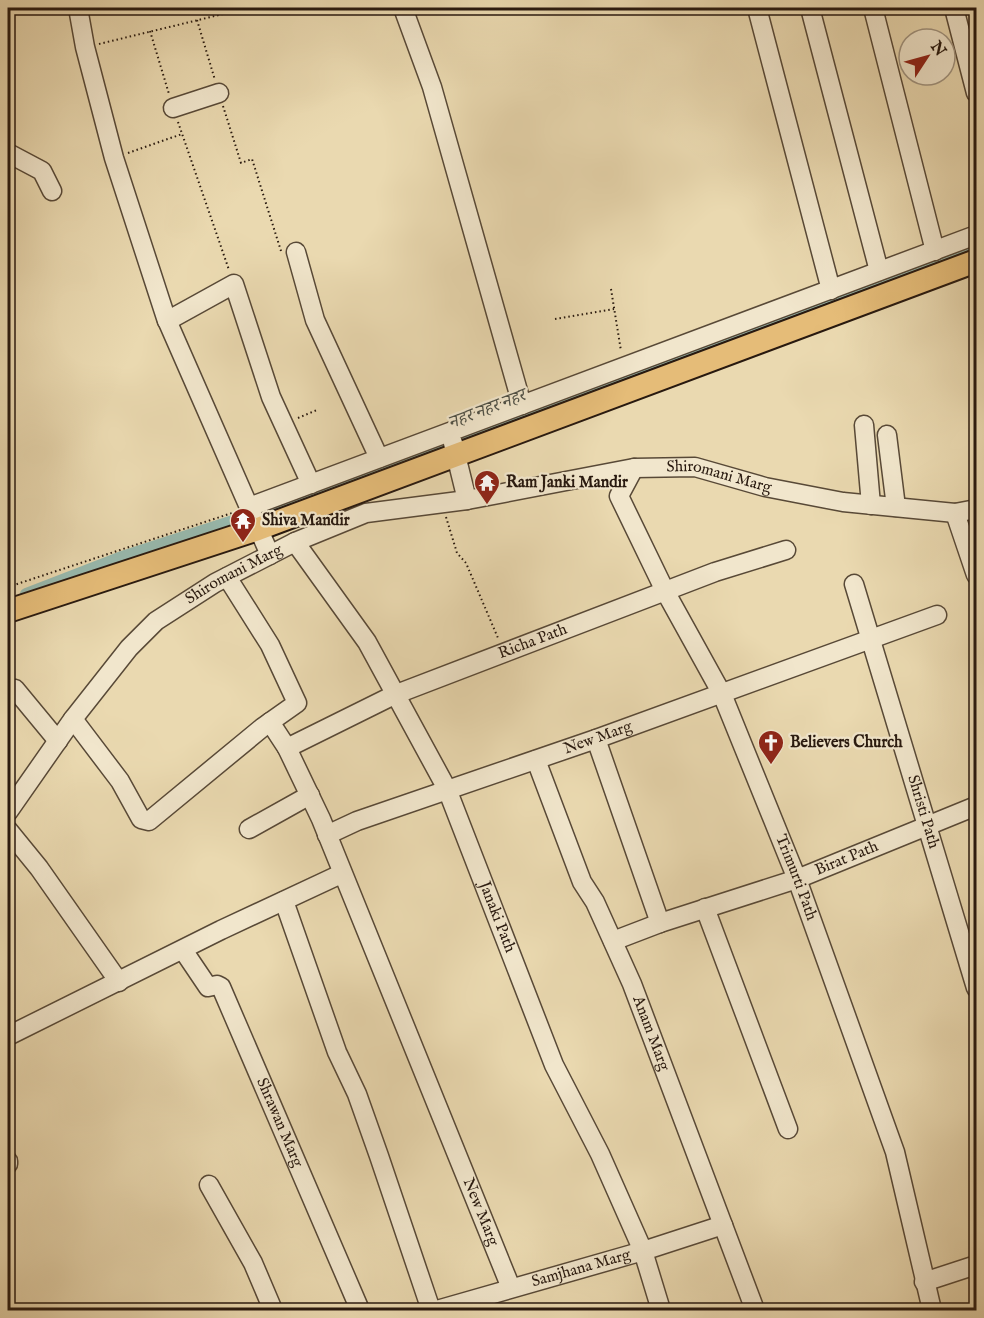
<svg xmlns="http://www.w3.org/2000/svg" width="984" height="1318" viewBox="0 0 984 1318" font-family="'IM FELL English','Noto Serif Devanagari',serif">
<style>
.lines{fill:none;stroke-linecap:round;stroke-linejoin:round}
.canal{stroke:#98baaf;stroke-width:12}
.minor-casing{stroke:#584937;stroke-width:21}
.major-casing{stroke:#28190f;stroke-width:26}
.path{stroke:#28190f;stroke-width:2;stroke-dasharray:1.5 3;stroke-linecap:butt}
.minor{stroke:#f1e6cc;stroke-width:18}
.major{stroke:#e5bc78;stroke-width:22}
.labels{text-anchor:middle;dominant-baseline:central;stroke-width:4.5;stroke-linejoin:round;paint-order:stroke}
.street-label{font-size:16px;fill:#28190f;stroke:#f1e6cc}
.poi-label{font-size:16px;font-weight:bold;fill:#28190f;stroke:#f1e6cc;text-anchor:start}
.water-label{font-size:18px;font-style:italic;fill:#4f5147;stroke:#f1e6cc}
</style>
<rect width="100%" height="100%" fill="#ead9b0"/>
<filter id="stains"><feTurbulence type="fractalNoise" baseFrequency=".00333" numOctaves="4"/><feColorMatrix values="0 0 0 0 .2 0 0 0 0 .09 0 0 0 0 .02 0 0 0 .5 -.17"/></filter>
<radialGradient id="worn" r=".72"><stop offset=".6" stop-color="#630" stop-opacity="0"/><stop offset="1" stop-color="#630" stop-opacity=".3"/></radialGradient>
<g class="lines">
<!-- canal -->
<polyline class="canal" points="26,594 119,558 313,495 973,246"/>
<defs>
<g id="minor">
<polyline points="78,8 85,47 114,158 166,318 270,555"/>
<polyline points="403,8 432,87 522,405"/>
<polyline points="757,8 831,290"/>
<polyline points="810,8 879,271"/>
<polyline points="873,8 935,251"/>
<polyline points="954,8 976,93"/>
<polyline points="173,108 219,93"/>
<polyline points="8,153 42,171 52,191"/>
<polyline points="296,252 315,320 379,458"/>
<polyline points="167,321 234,284 271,397 311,484"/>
<polyline points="864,425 871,505"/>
<polyline points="887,435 896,507"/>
<polyline points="453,443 467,500"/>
<path id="s1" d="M634,468L619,496L665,591L722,694L797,879L895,1152L932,1310"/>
<polyline points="249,507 976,235"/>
<polyline points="955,513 976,575"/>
<path id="s2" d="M295,542L367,642L447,789L554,1065L600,1154L643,1251L661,1310"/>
<path id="s3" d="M854,584L976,988"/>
<polyline points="8,694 15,689 58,741"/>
<polyline points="73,719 120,781 141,819 149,821 263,727 297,703 270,645 227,577"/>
<path id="s4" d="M270,722L287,748L321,819L511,1288"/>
<polyline points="596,739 660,923"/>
<path id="s5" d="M287,748L394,695L715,572L786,550"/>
<path id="s6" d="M536,760L582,882L595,902L632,984L755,1310"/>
<path id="s7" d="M8,812L73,719L129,648L156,621L215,583L295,542L366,513L467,500L634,468L695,467L765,487L843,502L955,513L976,509"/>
<polyline points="249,829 310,795"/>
<polyline points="8,830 39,868 119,982"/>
<path id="s8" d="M327,835L357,821L596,739L937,615"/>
<polyline points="284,901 337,1052 357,1094 379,1156 431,1310"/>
<polyline points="705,908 788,1129"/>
<path id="s9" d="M613,941L660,923L797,879L976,806"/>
<path id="s10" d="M183,950L208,987L217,985L221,987L360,1310"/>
<polyline points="8,1036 221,930 341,874"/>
<polyline points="8,1161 8,1164"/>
<polyline points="209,1185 253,1263 273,1310"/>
<polyline points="924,1282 976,1265"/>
<path id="s11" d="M437,1310L643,1251L723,1225"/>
</g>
<polyline id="major" points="8,611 258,529 976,261"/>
</defs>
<!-- minor casing -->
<use href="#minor" class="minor-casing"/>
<!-- major casing -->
<use href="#major" class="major-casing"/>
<!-- path -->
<g class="path">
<polyline points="197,20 215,80"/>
<polyline points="150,31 169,94"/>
<polyline points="99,44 223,14"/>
<polyline points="223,106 241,163 252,159 281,251"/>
<polyline points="178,122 229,270"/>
<polyline points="128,153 182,134"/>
<polyline points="611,289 621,351"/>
<polyline points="555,319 614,309"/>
<polyline points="298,418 317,410"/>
<polyline points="446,517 457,553 466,563 498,638"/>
<polyline points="8,587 235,512"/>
</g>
<!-- minor -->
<use href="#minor" class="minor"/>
<!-- major -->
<use href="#major" class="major"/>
</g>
<!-- icons -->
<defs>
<symbol id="temple-pin" viewBox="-11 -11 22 30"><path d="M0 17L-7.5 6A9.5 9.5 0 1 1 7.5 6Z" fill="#8f2418" stroke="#f1e6cc"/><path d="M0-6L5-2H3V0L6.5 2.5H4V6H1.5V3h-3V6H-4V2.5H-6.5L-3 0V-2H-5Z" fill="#fff"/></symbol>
<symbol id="church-pin" viewBox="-11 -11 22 30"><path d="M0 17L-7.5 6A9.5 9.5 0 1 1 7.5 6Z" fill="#8f2418" stroke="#f1e6cc"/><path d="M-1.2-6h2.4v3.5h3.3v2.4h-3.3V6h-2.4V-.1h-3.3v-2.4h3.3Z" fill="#fff"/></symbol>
</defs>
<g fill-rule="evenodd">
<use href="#temple-pin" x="472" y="468" width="30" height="40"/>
<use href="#temple-pin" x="228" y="506" width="30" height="40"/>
<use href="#church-pin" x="756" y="728" width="30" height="40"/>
</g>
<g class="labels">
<!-- street labels -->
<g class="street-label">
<text stroke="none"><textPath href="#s7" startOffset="837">Shiromani Marg</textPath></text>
<text stroke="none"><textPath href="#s7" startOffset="333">Shiromani Marg</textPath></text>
<text stroke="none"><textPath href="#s5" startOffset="268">Richa Path</textPath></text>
<text stroke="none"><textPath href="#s8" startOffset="288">New Marg</textPath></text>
<text stroke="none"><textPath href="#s3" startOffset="238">Shristi Path</textPath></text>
<text stroke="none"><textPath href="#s9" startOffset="248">Birat Path</textPath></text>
<text stroke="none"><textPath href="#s1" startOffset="453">Trimurti Path</textPath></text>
<text stroke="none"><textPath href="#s2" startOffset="428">Janaki Path</textPath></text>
<text stroke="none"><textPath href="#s6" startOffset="297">Anam Marg</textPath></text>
<text stroke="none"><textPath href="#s10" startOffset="206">Shrawan Marg</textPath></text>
<text stroke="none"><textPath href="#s4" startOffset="534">New Marg</textPath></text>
<text stroke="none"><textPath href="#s11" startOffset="150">Samjhana Marg</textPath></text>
</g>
<!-- poi labels -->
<g class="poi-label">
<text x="506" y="483">Ram Janki Mandir</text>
<text x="262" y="521">Shiva Mandir</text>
<text x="790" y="743">Believers Church</text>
</g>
<!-- water labels -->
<g class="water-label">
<text transform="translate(487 410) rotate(-21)">नहर नहर नहर</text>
</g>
</g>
<!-- margin -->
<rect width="984" height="1318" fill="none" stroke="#ead9b0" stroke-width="30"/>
<rect x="9" y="9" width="966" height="1300" fill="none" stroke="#28190f" stroke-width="3"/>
<rect x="15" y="15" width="954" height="1288" fill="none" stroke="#28190f" stroke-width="1.5"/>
<!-- north arrow -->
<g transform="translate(927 57) rotate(54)"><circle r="28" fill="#f1e6cc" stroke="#a19480" stroke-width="1.5"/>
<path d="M0-4.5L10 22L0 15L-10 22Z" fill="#8f2418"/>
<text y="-9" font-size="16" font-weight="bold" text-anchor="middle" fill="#28190f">N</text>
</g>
<rect width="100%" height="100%" filter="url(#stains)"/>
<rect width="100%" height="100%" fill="url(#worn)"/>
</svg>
